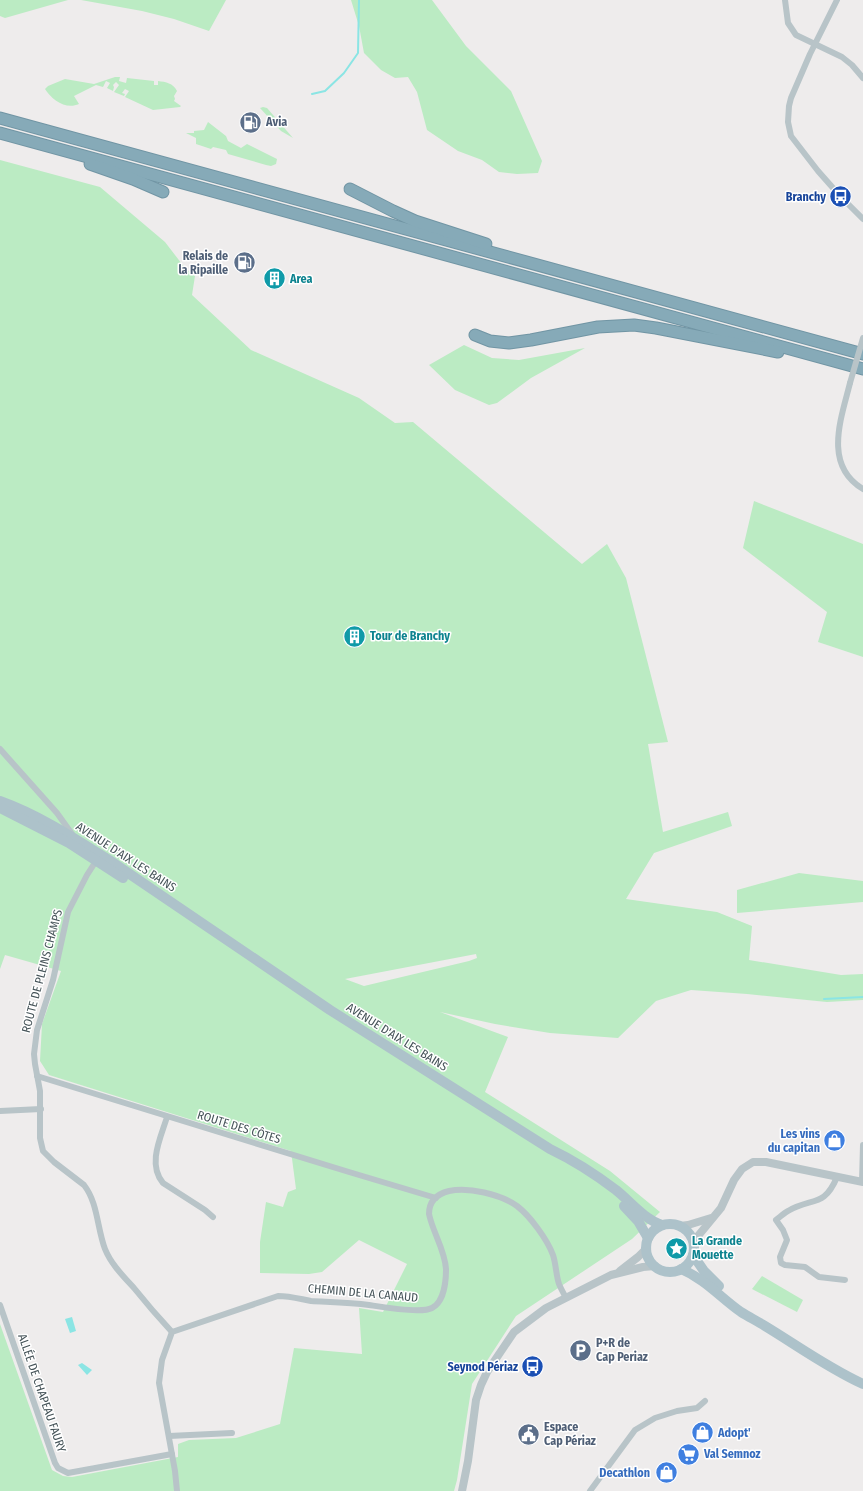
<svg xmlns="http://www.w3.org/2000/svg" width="863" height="1491" viewBox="0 0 863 1491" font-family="'Fira Sans Condensed',sans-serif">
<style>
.green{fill:#bbebc3;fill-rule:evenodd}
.water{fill:#8be5e4}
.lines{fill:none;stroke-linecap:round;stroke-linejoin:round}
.stream{stroke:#8be5e4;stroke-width:2}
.motorway-casing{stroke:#7195a4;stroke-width:13}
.minor{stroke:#b8c4c8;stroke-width:6}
.tertiary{stroke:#b8c4c8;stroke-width:8}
.primary{stroke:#adc2ca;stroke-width:10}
.motorway{stroke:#86aab8;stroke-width:11}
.minor-bridge{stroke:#b8c4c8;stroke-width:6}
.labels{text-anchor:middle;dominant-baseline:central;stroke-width:3;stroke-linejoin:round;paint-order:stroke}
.service-label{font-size:12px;font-weight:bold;fill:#4e5e75;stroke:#fff;text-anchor:start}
.transit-label{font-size:12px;font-weight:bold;fill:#164399;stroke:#fff;text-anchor:end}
.culture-label{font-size:12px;font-weight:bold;fill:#0d838f;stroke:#fff;text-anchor:start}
.street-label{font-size:12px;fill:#455358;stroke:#fff}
.shop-label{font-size:12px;font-weight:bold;fill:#366cbe;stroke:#fff;text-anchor:end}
</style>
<rect width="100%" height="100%" fill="#eeecec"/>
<!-- green -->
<g class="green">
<polygon points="0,0 68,0 5,18 0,16"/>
<polygon points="81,0 226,0 209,31 174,19 142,11"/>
<polygon points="351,0 432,0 466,46 511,91 542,161 538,173 517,174 499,172 482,160 458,151 427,130 417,92 408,77 395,78 381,70 364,53 359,26"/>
<path d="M115,77H120L119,81L126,83L127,78L154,81V85H158V81C166,82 173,83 177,91L174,96L175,99L174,101L181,106L180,107L153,110L125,97L129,91L125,89L122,93L125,94L124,96L114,92L119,85L116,82L113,85L114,87L113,91L107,88L110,83L106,81L103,87L96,85L74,96L79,104C66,110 52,100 45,89L48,86L65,79L94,84Z"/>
<polygon points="263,107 267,108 293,138 281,131 260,108"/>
<polygon points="208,122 226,136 228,141 241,148 247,144 277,159 276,164 271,166 266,165 228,154 226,150 213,147 211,149 196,144 196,138 186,133 194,133 194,131 204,130"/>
<path d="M0,160L100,187L165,242L185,268L195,276L192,295L251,350L359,398L395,423L413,422L582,564L607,544L626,578L668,742L648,744L663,832L728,812L732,826L654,853L626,899L717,912L752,926L749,960L841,975L863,974V1000L827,1002L747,994L691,990L656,1001L618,1038L550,1033L495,1024L440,1012L508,1037L485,1092L610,1171L660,1212L632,1239L516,1316L472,1384L457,1480L454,1491H0V1324L52,1470L63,1476L72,1477L178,1457V1444L189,1440L236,1438L280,1424L294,1348L362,1354L359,1308L383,1312L407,1264L359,1240L322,1272L309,1274L260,1273V1242L266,1202L283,1207L288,1192L296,1189L291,1151L49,1075L40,1061L42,1024L61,971L5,955L0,969ZM476,954L477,958L469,961L364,986L345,979Z"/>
<polygon points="464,345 492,358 519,360 585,348 531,378 497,403 489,405 455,390 429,365"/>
<polygon points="754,501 863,544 863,657 818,642 827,612 743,548"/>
<polygon points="799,873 863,881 863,902 737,913 737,890"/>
<polygon points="762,1276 803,1300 797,1312 752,1289"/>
</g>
<!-- water -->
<g class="water">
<polygon points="72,1317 76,1331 70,1333 65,1319"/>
<polygon points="82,1363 92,1370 87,1375 78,1365"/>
</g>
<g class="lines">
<!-- stream -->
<g class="stream">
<polyline points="312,94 325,91 344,73 358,53 359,0"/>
<polyline points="824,999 863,997"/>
</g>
<defs>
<g id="motorway">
<polyline points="0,118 863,354"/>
<polyline points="0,133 863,369"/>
<polyline points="90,164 133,179 163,192"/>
<polyline points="350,189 393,211 415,221 486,244"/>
<polyline points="475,335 490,341 509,343 531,340 598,327 634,325 656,328 778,352"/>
</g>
</defs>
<!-- motorway casing -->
<use href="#motorway" class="motorway-casing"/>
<!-- minor -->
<g class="minor">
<polyline points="785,0 788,23 796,35 842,57 852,65 863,78"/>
<polyline points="837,0 810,54 791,98 789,106 788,122 791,136 818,171 841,197 863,219"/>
<path d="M850,383C841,419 823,465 863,489"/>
<polyline points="0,749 57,813 72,834"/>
<path d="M96,861L87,875L68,912L53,980L37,1030L34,1054L35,1064L40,1091V1138L43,1151L54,1162L84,1185C98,1203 97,1228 105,1249C111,1264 123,1276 134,1288C146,1303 159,1318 172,1332"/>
<polyline points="37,1076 349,1172 436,1198"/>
<polyline points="0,1111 41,1109"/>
<path d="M167,1117C161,1137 147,1164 163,1183L205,1210L213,1217"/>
<path d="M837,1177C824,1208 812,1197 788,1211C784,1213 780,1217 776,1220L783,1230L787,1240L780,1257L781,1263L785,1265L805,1267L819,1277L845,1280"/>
<polyline points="862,1182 863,1145"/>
<polyline points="0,1305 55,1463 58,1468 68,1473 172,1454"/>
<polyline points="169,1436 232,1433"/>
<path d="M177,1491L175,1471L159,1383L162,1360L172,1332L278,1296C290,1296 300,1299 311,1301C330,1302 350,1302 369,1305C382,1307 421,1314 432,1308C444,1302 446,1281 446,1269C445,1250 433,1233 429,1214C429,1201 437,1194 449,1191C469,1187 500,1194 517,1206C530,1216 547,1239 553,1255C556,1264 556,1275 559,1284C561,1289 564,1294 566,1298"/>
<polyline points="590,1491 635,1430 655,1418 677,1411 697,1408 705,1401"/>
</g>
<!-- tertiary -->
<g class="tertiary">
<polyline points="680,1226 688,1225 711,1218"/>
<polyline points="693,1242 721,1208 734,1180 742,1169 753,1162 766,1162 863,1182"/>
<polyline points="620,1271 638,1257 647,1248"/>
<polyline points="462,1491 468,1461 476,1400 481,1385 487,1372 514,1332 546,1308 611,1275 643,1267 655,1266"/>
</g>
<!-- primary -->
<g class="primary">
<path d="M0,801C39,815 74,838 109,860L330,1010L550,1149C573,1160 595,1174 616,1190C631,1202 644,1219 662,1225"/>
<polyline points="0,808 69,843 123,878"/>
<polyline points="624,1206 638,1221 648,1238"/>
<circle cx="670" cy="1248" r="24"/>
<polyline points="693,1255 704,1271 719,1286"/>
<path d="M681,1269C705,1279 721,1298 741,1312C749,1317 757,1321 765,1326C798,1346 828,1368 863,1384"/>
</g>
<!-- motorway -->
<use href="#motorway" class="motorway"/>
<!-- minor-bridge -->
<polyline class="minor-bridge" points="850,383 863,338"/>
</g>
<!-- icons -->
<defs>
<symbol id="fuel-disc" viewBox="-11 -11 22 22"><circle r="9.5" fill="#5c6f8a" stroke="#fff"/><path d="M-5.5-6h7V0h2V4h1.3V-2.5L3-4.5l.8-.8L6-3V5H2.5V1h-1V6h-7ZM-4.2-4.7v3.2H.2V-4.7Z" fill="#fff"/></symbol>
<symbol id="bus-disc" viewBox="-11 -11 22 22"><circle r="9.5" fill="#1a4fb4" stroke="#fff"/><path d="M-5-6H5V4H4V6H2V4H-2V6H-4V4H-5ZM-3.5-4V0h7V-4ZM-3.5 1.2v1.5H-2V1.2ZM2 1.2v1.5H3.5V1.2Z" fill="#fff"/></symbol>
<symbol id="building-disc" viewBox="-11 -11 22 22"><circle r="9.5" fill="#0f9aa8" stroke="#fff"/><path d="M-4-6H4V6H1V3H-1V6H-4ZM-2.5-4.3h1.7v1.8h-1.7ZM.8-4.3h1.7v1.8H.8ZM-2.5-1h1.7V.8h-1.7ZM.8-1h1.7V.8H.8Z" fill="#fff"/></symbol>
<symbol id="shop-disc" viewBox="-11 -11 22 22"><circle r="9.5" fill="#3f7fe0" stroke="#fff"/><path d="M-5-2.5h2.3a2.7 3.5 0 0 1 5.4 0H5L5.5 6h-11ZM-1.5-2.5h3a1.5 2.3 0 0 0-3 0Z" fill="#fff"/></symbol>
<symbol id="sight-disc" viewBox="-11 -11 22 22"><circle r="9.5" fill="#0f9aa8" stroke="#fff"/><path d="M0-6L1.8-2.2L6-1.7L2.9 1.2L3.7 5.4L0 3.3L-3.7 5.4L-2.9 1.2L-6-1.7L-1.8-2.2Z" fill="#fff"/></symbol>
<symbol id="parking-disc" viewBox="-11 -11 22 22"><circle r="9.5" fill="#5c6f8a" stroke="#fff"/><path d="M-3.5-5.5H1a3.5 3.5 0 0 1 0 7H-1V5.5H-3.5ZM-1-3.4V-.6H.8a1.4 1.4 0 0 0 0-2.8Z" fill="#fff"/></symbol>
<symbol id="civic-disc" viewBox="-11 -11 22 22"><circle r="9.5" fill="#5c6f8a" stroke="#fff"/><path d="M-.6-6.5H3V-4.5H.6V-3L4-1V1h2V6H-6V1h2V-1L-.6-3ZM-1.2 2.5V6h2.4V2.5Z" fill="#fff"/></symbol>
<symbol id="supermarket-disc" viewBox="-11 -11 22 22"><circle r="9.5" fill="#3f7fe0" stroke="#fff"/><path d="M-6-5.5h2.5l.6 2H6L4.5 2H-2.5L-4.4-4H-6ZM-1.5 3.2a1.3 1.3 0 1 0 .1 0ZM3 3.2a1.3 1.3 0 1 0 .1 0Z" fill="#fff"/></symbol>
</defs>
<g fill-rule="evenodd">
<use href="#fuel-disc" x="238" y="110" width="25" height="25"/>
<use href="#bus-disc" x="828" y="184" width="25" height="25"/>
<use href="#fuel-disc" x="232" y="250" width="25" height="25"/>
<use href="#building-disc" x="262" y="266" width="25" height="25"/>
<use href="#building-disc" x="342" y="624" width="25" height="25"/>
<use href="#shop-disc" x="822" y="1128" width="25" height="25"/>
<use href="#sight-disc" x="664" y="1236" width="25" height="25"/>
<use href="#parking-disc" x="568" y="1338" width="25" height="25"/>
<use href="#bus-disc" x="520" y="1354" width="25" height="25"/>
<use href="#shop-disc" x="690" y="1420" width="25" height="25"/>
<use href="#civic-disc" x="516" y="1422" width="25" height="25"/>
<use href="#supermarket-disc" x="676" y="1442" width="25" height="25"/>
<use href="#shop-disc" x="654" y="1460" width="25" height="25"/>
</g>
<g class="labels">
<!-- service labels -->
<g class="service-label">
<text x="266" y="122">Avia</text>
<text x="228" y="256" text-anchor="end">Relais de<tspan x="228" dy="14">la Ripaille</tspan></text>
<text x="596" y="1343">P+R de<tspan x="596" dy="14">Cap Periaz</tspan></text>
<text x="544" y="1427">Espace<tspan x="544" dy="14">Cap Périaz</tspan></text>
</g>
<!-- transit labels -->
<g class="transit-label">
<text x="826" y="197">Branchy</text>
<text x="518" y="1367">Seynod Périaz</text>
</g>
<!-- culture labels -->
<g class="culture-label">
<text x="290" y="279">Area</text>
<text x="370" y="636">Tour de Branchy</text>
<text x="692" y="1241">La Grande<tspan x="692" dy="14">Mouette</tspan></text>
</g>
<!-- street labels -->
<g class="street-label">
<text transform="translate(126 857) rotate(33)">AVENUE D'AIX LES BAINS</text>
<text transform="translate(42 971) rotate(-75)">ROUTE DE PLEINS CHAMPS</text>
<text transform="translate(397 1037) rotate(32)">AVENUE D'AIX LES BAINS</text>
<text transform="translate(239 1127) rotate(17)">ROUTE DES CÔTES</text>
<text transform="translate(363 1293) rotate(5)">CHEMIN DE LA CANAUD</text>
<text transform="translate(42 1393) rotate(71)">ALLÉE DE CHAPEAU FAURY</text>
</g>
<!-- shop labels -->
<g class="shop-label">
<text x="820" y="1134">Les vins<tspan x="820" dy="14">du capitan</tspan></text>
<text x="718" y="1433" text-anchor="start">Adopt'</text>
<text x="704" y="1454" text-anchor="start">Val Semnoz</text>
<text x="650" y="1473">Decathlon</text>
</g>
</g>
</svg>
